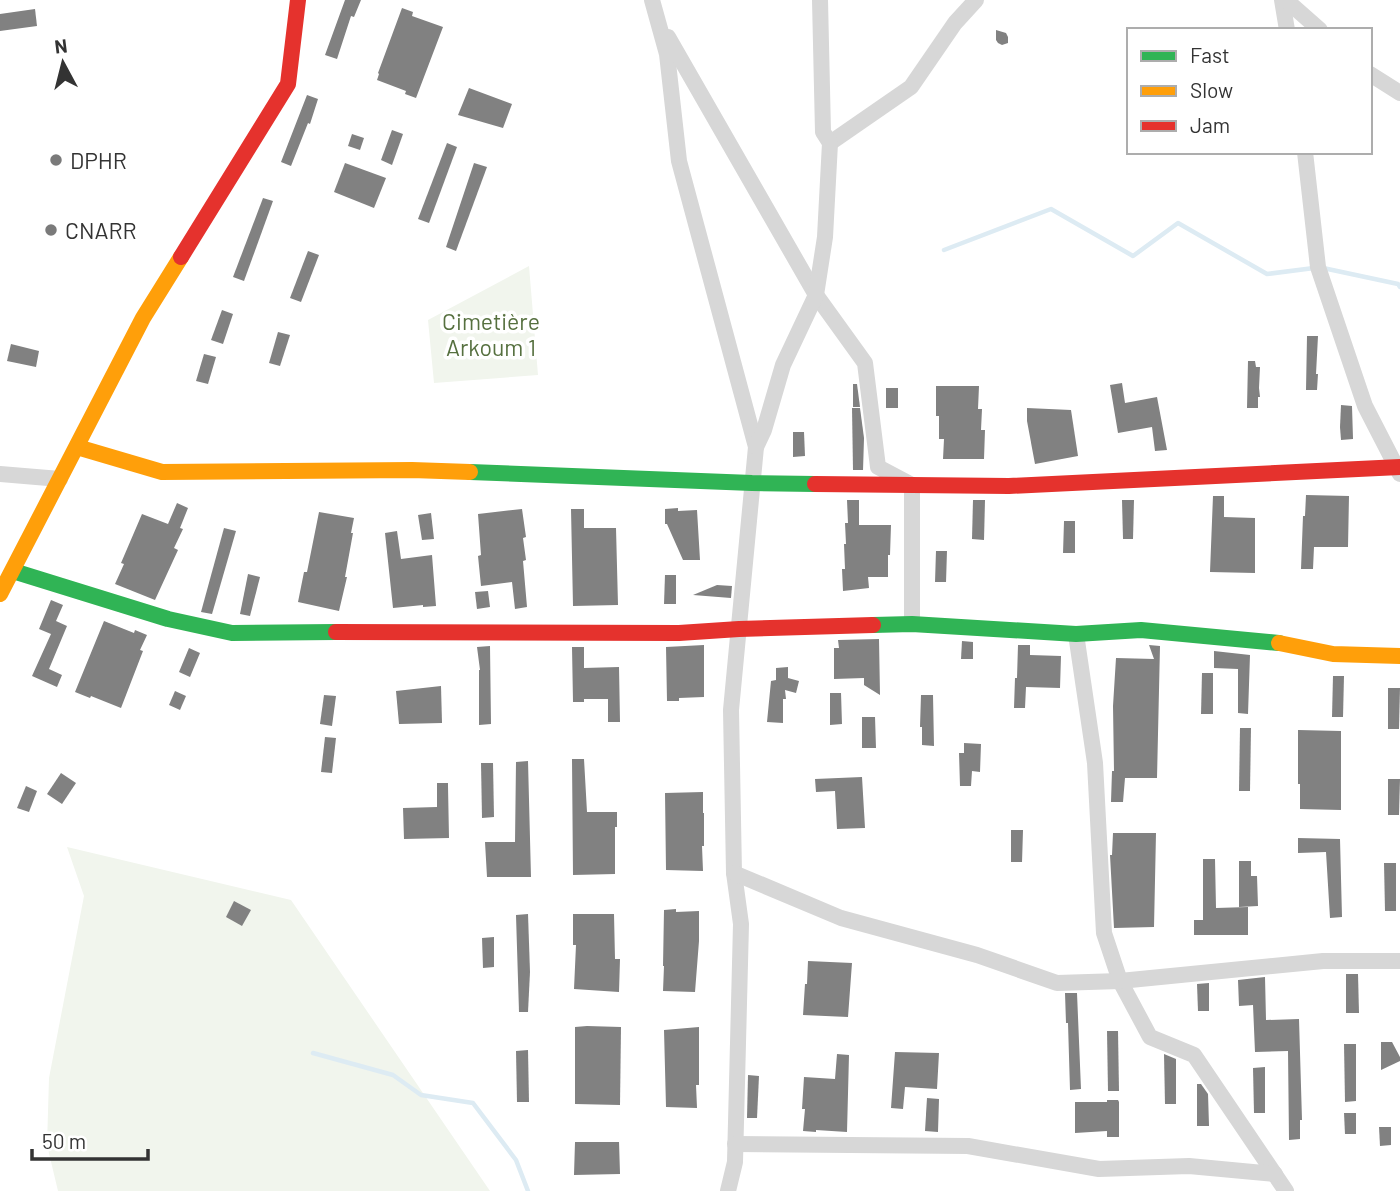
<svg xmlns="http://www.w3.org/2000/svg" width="1400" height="1191" viewBox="0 0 1400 1191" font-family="Barlow,sans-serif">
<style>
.green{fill:#f1f5ed}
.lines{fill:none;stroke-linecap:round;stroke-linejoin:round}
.stream{stroke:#ddebf3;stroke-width:4.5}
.building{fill:#818181}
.street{stroke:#d7d7d7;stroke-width:16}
.fast{stroke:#30b455;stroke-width:16}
.slow{stroke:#ff9f0a;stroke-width:16}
.jam{stroke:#e5322d;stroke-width:16}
.poi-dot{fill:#7a7a7a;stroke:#fff;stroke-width:2.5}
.labels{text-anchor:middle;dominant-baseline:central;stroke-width:7;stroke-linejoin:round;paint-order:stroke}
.poi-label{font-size:23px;fill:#333;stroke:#fff;text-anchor:start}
.park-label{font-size:23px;fill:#56703f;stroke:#fff}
</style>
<rect width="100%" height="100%" fill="#fff"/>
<!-- green -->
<g class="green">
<polygon points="529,266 538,375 434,383 428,320"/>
<polygon points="67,847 291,900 490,1191 58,1191 47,1145 49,1078 84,896"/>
</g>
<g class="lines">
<!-- stream -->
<g class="stream">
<polyline points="944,250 1051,209 1133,256 1178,223 1267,274 1314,268"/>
<polyline points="1323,268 1398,284 1400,287"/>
<polyline points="313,1053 393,1075 421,1095 473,1103 516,1160 528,1191"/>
</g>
</g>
<!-- building -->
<g class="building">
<polygon points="345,0 361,0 354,17 351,16 337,59 325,55"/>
<polygon points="402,8 413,12 412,16 443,27 416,98 405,94 406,91 377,80 379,74 378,73"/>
<polygon points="35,9 37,26 0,31 0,14"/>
<polygon points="996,30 1006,33 1008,37 1008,43 1002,45 998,43 996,40"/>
<polygon points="469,88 512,104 503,128 458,115"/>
<polygon points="307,95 318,99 310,124 308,123 291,166 281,162"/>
<polygon points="392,130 403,134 392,165 381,160"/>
<polygon points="352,134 364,138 360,150 348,146"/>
<polygon points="447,143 457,147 429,223 418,219"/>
<polygon points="345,163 386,178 374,208 334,192"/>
<polygon points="474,163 487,167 456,251 446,247"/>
<polygon points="263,198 273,201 244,281 233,277"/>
<polygon points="308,251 319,255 301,302 290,298"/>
<polygon points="222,310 233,314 223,344 211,340"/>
<polygon points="278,332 290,335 280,366 269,363"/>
<polygon points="1307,336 1318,336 1316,374 1318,374 1317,390 1306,390"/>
<polygon points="11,344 39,351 36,367 7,361"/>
<polygon points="204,354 216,357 208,384 196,381"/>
<polygon points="1248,361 1255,361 1256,367 1260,367 1259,388 1260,397 1258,397 1258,408 1247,408"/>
<polygon points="1122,383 1125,403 1157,397 1167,450 1155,451 1152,427 1118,433 1110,385"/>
<polygon points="853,384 857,384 860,407 853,407"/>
<polygon points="936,386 979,386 978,409 982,409 981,430 985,430 984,459 943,459 944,439 939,439 939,416 936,416"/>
<rect x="886" y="388" width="12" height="20"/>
<polygon points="1341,405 1352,406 1353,439 1341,440 1340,427"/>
<polygon points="852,408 860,408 864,438 863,470 853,470"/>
<polygon points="1027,408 1071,410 1078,456 1035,464 1027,421"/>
<polygon points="793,432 804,432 805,456 793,457"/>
<polygon points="1306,495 1349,496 1348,547 1314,547 1313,569 1301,569 1303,516 1305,516"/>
<polygon points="1213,496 1224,496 1224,517 1255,518 1255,573 1210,572"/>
<polygon points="847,500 859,500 859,525 891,525 890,555 888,555 888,577 868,577 869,588 843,591 842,569 845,569 844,544 846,544 845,523 848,523"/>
<polygon points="973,500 985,500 984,540 972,539"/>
<polygon points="1122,500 1134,500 1133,539 1123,539"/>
<polygon points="177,503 188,508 180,528 183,529 174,548 178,550 155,600 115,584 124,564 121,563 142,514 168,524"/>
<polygon points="678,508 678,511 697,510 700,560 683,560 667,524 665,524 665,509"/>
<polygon points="522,509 526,537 523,538 526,560 523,561 527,607 515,609 512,582 481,586 478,556 481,555 478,514"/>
<polygon points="571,509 584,509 584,528 616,528 618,605 573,606"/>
<polygon points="319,512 354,518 351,533 353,533 345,577 347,577 339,611 298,602 304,572 307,572"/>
<polygon points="431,513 434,539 422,540 418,515"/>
<polygon points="1064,521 1075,521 1075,553 1063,553"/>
<polygon points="224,528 236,531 212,614 201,612"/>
<polygon points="397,531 401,559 432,555 436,606 423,607 423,605 393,608 385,533"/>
<polygon points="936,551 947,551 946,582 935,582"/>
<polygon points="248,574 260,577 250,616 240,614"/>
<polygon points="665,575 676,575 676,604 664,604"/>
<polygon points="717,585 732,586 731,598 693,595"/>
<polygon points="488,591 490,607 477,609 475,592"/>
<polygon points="51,600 63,605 56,621 67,626 49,669 62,675 57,687 32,676 51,634 39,629"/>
<polygon points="104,621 134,633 135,630 147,635 140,650 143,651 121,708 91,696 90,698 75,692"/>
<polygon points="879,639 880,695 864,685 864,678 834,679 834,648 839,648 838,640"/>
<polygon points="962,641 973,642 973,659 961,659"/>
<polygon points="704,645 704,697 679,698 679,701 667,701 666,647"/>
<polygon points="1018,645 1030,645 1030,655 1061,656 1060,688 1026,687 1025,708 1014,708 1015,678 1017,678"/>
<polygon points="1149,645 1160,646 1157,778 1125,778 1123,802 1111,802 1112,771 1114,771 1113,706 1116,658 1154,659"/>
<polygon points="490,646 491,724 479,725 479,670 480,670 477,647"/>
<polygon points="572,647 584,647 584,668 619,667 620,722 608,722 608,699 584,699 584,702 573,702"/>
<polygon points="189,648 200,653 190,677 179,672"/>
<polygon points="1214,651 1250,655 1248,714 1238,713 1238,669 1214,668"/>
<polygon points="788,667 788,678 799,681 796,693 785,690 786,699 783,699 783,723 767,722 771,681 776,680 776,668"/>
<polygon points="1202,673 1213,673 1213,714 1201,714"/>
<polygon points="1333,676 1344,676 1343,717 1332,717"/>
<polygon points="441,686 442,723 399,724 396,691"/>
<polygon points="1388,688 1400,688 1399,729 1388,729"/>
<polygon points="175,691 186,696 180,710 169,705"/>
<polygon points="830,693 841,693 842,724 830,725"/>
<polygon points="324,695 336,696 332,726 320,724"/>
<polygon points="921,695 933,695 934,746 922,745 922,727 920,727"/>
<polygon points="862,717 875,717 876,748 862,748"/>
<polygon points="1240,728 1251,728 1250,791 1239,791"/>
<polygon points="1298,730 1341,731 1341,810 1300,809 1300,784 1298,784"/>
<polygon points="325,737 336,738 332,773 321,772"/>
<polygon points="964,743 981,744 980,772 972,771 971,786 960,786 959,753 964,753"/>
<polygon points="572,759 584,759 587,812 617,812 617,827 615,827 615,874 573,875"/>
<polygon points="528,761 531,877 487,877 485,842 515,842 516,762"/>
<polygon points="481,763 493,763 494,817 482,818"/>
<polygon points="61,773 76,783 62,804 47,794"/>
<polygon points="862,777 865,828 837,829 835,791 816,792 815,779"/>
<polygon points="1388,779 1400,779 1399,815 1388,815"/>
<polygon points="437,783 448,783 448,786 449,838 404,839 403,808 437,807"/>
<polygon points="26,786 37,791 29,812 17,808"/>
<polygon points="703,792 703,813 704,813 704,846 702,846 703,871 666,870 665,793"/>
<polygon points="1011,830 1023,830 1022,862 1011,862"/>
<polygon points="1113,833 1156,833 1154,927 1114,928 1110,855 1112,855"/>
<polygon points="1298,838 1340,839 1342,917 1330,918 1326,852 1298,853"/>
<polygon points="1203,859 1215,859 1216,908 1248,907 1248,935 1194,935 1194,920 1203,920"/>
<polygon points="1239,861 1251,861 1251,876 1257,876 1258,906 1239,907"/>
<polygon points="1384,863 1396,863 1396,911 1385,911"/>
<polygon points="234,901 251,910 242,926 226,917"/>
<polygon points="676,909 676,912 699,911 699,941 695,992 663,991 664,966 663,966 664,910"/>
<polygon points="528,914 530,972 528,1012 519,1012 516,915"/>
<polygon points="573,914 614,914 615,959 620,959 619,992 574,989 576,945 573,945"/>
<polygon points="494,937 494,967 483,968 482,938"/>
<polygon points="808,961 852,963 848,1017 803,1015 805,984 807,984"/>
<polygon points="1346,974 1358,974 1359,1013 1346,1013"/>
<polygon points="1265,977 1266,1020 1299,1019 1302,1120 1300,1120 1300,1139 1289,1140 1288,1051 1255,1052 1253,1005 1239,1006 1238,980"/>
<polygon points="1209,983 1209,1011 1198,1011 1197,984"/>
<polygon points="1065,993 1077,993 1081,1089 1070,1090 1068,1023 1066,1023"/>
<polygon points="587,1026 621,1027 620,1105 575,1104 575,1027"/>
<polygon points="699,1027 699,1085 696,1085 697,1108 666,1107 664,1030"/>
<polygon points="1107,1031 1118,1031 1119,1091 1108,1091"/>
<polygon points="1381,1042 1392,1042 1400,1057 1400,1061 1381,1070"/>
<polygon points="1344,1044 1356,1044 1356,1101 1345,1102"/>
<polygon points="528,1050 529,1102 517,1102 516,1051"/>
<polygon points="895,1052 939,1053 937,1089 905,1087 903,1109 891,1108"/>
<polygon points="837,1054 849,1055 847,1132 816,1130 816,1132 803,1131 805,1109 802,1109 804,1077 835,1079"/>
<polygon points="1164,1054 1176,1059 1176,1104 1165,1104"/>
<polygon points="1265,1067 1265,1113 1254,1113 1253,1068"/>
<polygon points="748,1075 759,1076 757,1118 747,1118"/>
<polygon points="1197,1084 1201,1084 1208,1094 1209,1126 1197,1126"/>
<polygon points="927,1098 939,1099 938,1132 925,1131"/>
<polygon points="1107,1100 1118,1100 1119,1102 1119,1137 1107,1137 1107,1131 1075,1133 1075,1102 1107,1102"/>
<polygon points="1344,1113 1356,1113 1356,1134 1345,1134"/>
<polygon points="1379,1127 1391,1127 1391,1145 1380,1146"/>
<polygon points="575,1142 619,1142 620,1174 574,1175"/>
</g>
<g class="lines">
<!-- street -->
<g class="street">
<polyline points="652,0 667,54 679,161 756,447 731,710 734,873 741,924 735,1162 728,1191"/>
<polyline points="1282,0 1287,30"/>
<polyline points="1286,0 1320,30"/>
<polyline points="668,37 816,295 865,363 878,467 912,485 912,624"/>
<polyline points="1370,74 1400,93"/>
<polyline points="830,143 911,87 955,23 976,0"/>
<polyline points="1305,152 1318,267 1365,406 1400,474"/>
<polyline points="756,447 764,430 783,365 816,295 825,237 830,143 823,132 820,0"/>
<polyline points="0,474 60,479"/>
<polyline points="1076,634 1095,763 1104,933 1120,981 1150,1037 1194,1055 1286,1191"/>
<polyline points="734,873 841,918 977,955 1057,983 1120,981 1323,961 1400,961"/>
<polyline points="735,1144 968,1146 1099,1169 1189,1166 1275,1174"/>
</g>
<!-- fast -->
<g class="fast">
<polyline points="470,472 752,483 815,484"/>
<polyline points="13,571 168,619 232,633 336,632"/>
<polyline points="873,625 912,624 1076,634 1141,630 1279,643"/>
</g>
<!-- slow -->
<g class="slow">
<polyline points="77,447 162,472 412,470 470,472"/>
<polyline points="0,594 143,318 181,257"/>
<polyline points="1279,643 1333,654 1400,656"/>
</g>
<!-- jam -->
<g class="jam">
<polyline points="181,257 288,84 298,0"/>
<polyline points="815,484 1009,486 1400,467"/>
<polyline points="336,632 679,633 739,629 873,625"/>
</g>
</g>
<!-- markers -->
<g class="poi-dot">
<circle cx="56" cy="160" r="7"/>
<circle cx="51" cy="230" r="7"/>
</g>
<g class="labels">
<!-- poi labels -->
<g class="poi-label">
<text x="70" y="160">DPHR</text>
<text x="65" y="230">CNARR</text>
</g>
<!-- park labels -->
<g class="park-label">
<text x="491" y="321">Cimetière<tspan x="491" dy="26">Arkoum 1</tspan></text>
</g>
</g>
<!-- legend -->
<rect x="1127" y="28" width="245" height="126" fill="#ffffff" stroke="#adadad" stroke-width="2"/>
<rect x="1141" y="51" width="35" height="10" fill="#30b455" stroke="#adadad" stroke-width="2"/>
<text x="1190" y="63" font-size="21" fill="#333333">Fast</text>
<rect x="1141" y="86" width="35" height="10" fill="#ff9f0a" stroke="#adadad" stroke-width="2"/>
<text x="1190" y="98" font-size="21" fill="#333333">Slow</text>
<rect x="1141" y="121" width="35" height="10" fill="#e5322d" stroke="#adadad" stroke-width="2"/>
<text x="1190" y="133" font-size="21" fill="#333333">Jam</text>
<!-- north arrow -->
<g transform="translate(63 63) rotate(353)" stroke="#ffffff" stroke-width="5" paint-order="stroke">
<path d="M0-5L12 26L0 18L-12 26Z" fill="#333333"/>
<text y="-10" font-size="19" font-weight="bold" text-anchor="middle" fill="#333333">N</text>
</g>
<!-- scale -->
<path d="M32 1149v10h116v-10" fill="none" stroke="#333333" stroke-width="3.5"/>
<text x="42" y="1149" font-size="21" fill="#333333" stroke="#ffffff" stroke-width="5" paint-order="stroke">50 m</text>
</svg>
